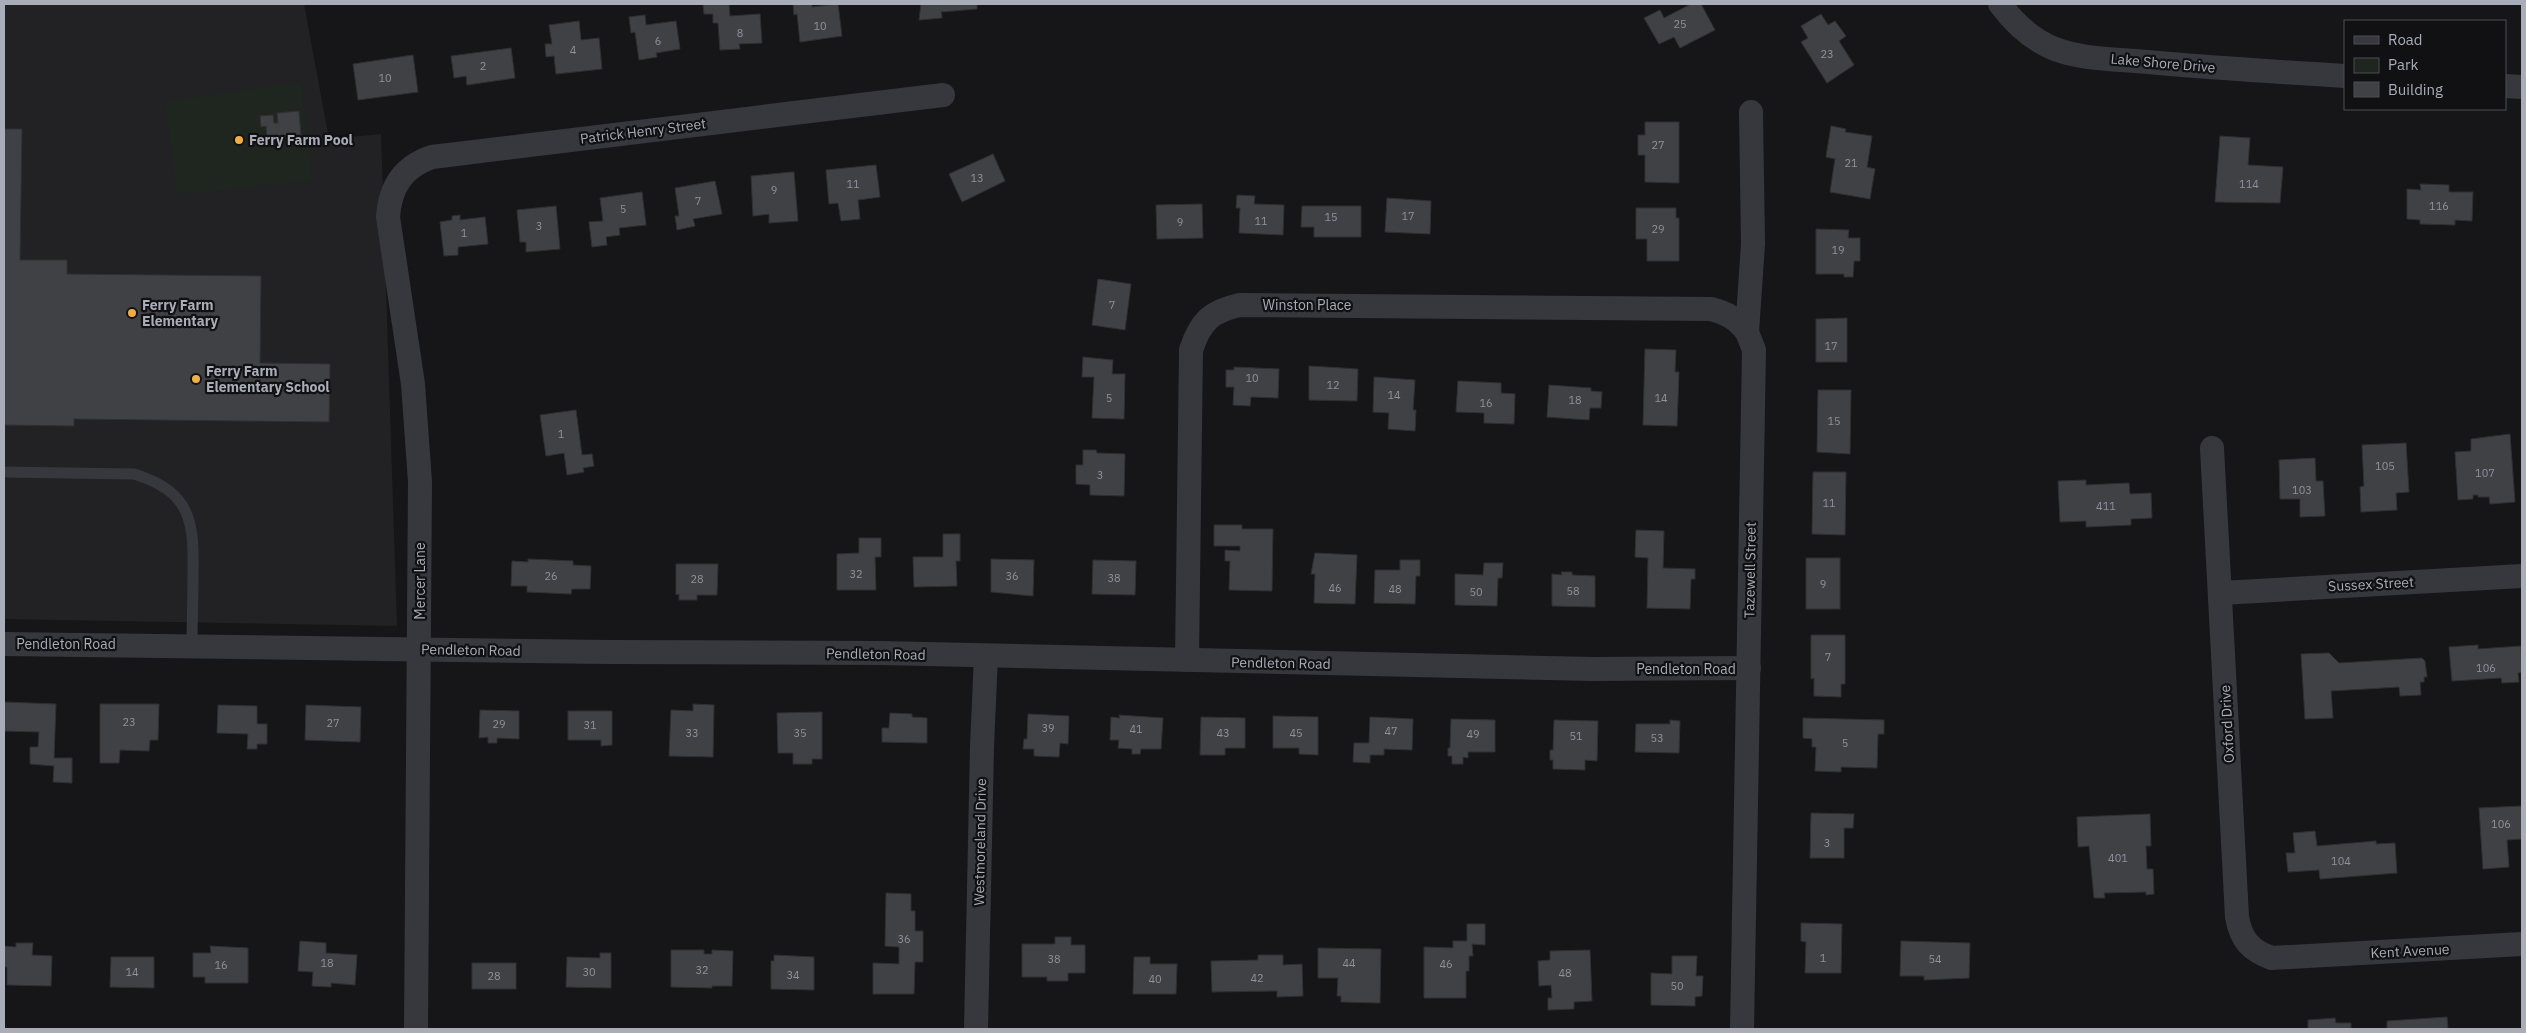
<svg xmlns="http://www.w3.org/2000/svg" width="2526" height="1033" viewBox="0 0 2526 1033" font-family="'IBM Plex Sans',sans-serif">
<style>
.built{fill:#222225}
.green{fill:#1e261f}
.building{fill:#404145;stroke:#303034}
.lines{fill:none;stroke-linecap:round;stroke-linejoin:round}
.lane{stroke:#37383d;stroke-width:11}
.street{stroke:#37383d;stroke-width:24}
.poi-dot{fill:#f2b134;stroke:#111113;stroke-width:2}
.labels{text-anchor:middle;dominant-baseline:central;stroke-width:4.5;stroke-linejoin:round;paint-order:stroke}
.number-label{font-size:11px;fill:#8e929b}
.street-label{font-size:14px;fill:#a8adb8;stroke:#111113}
.poi-label{font-size:14px;font-weight:bold;fill:#a8adb8;stroke:#111113;text-anchor:start}
</style>
<rect width="100%" height="100%" fill="#161618"/>
<!-- built -->
<polygon class="built" points="4,4 304,4 329,139 381,134 397,626 4,619"/>
<!-- green -->
<polygon class="green" points="301,82 312,180 177,195 165,101"/>
<!-- building -->
<g class="building">
<polygon points="703,4 729,4 730,16 760,14 762,43 739,44 740,49 720,50 718,23 713,23 713,14 704,14"/>
<polygon points="793,4 812,4 812,7 838,4 842,36 800,42 797,14 794,15"/>
<polygon points="921,4 977,4 977,9 941,12 942,18 919,20"/>
<polygon points="1691,4 1701,4 1715,30 1680,48 1674,37 1659,44 1644,18 1660,10 1664,18"/>
<polygon points="1821,14 1828,25 1835,21 1846,36 1839,41 1854,65 1827,83 1801,42 1808,38 1801,26"/>
<polygon points="645,15 646,25 676,21 680,49 656,53 657,57 639,60 635,32 631,33 629,17"/>
<polygon points="579,21 581,40 599,38 602,69 556,74 554,56 546,57 545,44 552,44 549,25"/>
<polygon points="511,48 515,78 467,85 466,76 454,78 451,56"/>
<polygon points="413,55 418,92 358,100 353,64"/>
<polygon points="299,111 301,136 267,139 266,126 261,127 260,116 273,115 274,123 278,123 277,113"/>
<polygon points="1645,122 1679,122 1679,183 1645,182 1645,155 1638,155 1638,135 1645,135"/>
<polygon points="1831,126 1846,129 1845,132 1872,136 1867,167 1875,169 1870,199 1830,192 1835,159 1826,157"/>
<polygon points="4,129 22,129 20,260 67,260 67,274 261,276 260,363 330,364 329,422 74,419 74,426 4,425"/>
<polygon points="2220,136 2250,138 2248,165 2283,167 2280,203 2215,202"/>
<polygon points="993,154 1005,181 962,202 949,174"/>
<polygon points="876,165 880,197 858,200 860,219 841,221 838,203 829,204 826,170"/>
<polygon points="792,172 794,172 798,221 769,223 769,214 753,216 751,176"/>
<polygon points="715,181 722,214 693,219 695,226 677,230 675,216 679,216 675,188"/>
<polygon points="2420,184 2449,185 2449,192 2473,192 2472,221 2455,220 2455,225 2420,224 2420,220 2407,219 2407,189 2421,190"/>
<polygon points="642,192 646,225 619,228 620,235 606,237 607,245 592,247 589,222 603,221 600,198"/>
<polygon points="1237,195 1255,196 1254,204 1284,205 1283,235 1239,233 1240,208 1236,208"/>
<polygon points="1387,198 1431,201 1430,234 1385,232"/>
<polygon points="1202,204 1203,238 1157,239 1156,205"/>
<polygon points="556,206 560,249 526,252 526,242 520,242 517,210"/>
<polygon points="1302,206 1361,206 1361,237 1314,237 1314,227 1301,227"/>
<polygon points="1636,208 1676,208 1676,218 1679,218 1679,261 1647,261 1647,239 1636,239"/>
<polygon points="460,215 460,220 485,217 488,244 458,247 458,255 444,256 440,222 452,220 452,216"/>
<polygon points="1816,229 1849,230 1848,238 1860,238 1860,261 1854,261 1853,277 1844,277 1844,274 1816,274"/>
<polygon points="1098,279 1131,284 1125,330 1092,325"/>
<polygon points="1847,318 1847,362 1816,362 1816,319"/>
<polygon points="1645,349 1676,350 1675,372 1679,372 1677,426 1643,425"/>
<polygon points="1083,357 1113,360 1112,374 1125,374 1124,419 1092,418 1094,377 1082,377"/>
<polygon points="1309,366 1358,369 1357,401 1309,400"/>
<polygon points="1234,367 1279,369 1278,398 1251,397 1250,406 1233,405 1234,387 1226,387 1226,370 1234,370"/>
<polygon points="1374,377 1415,380 1413,410 1416,410 1415,431 1388,429 1389,413 1373,412"/>
<polygon points="1458,381 1501,383 1501,393 1515,394 1514,424 1484,423 1484,413 1456,412"/>
<polygon points="1549,385 1591,388 1591,391 1602,392 1601,408 1590,408 1589,420 1547,417"/>
<polygon points="1818,390 1851,390 1850,454 1817,452"/>
<polygon points="576,410 582,455 592,454 594,466 583,468 584,472 567,475 564,453 546,456 540,415"/>
<polygon points="2510,434 2515,502 2490,504 2489,497 2478,497 2478,495 2473,495 2473,499 2458,500 2455,452 2471,451 2471,439"/>
<polygon points="2406,443 2409,492 2396,493 2397,510 2361,512 2360,487 2364,486 2362,445"/>
<polygon points="1083,450 1096,450 1097,453 1125,454 1124,496 1090,495 1090,485 1076,484 1076,465 1083,465"/>
<polygon points="2315,458 2316,481 2323,481 2325,516 2300,517 2300,499 2280,499 2279,460"/>
<polygon points="1813,472 1846,472 1845,535 1812,534"/>
<polygon points="2086,480 2086,485 2129,483 2130,494 2151,493 2152,518 2131,519 2131,525 2086,527 2086,521 2060,522 2058,481"/>
<polygon points="1214,525 1242,525 1242,529 1273,529 1272,591 1229,590 1230,561 1225,561 1225,550 1240,551 1240,546 1214,546"/>
<polygon points="1636,530 1664,531 1663,568 1695,569 1695,579 1691,579 1690,609 1647,608 1648,558 1635,557"/>
<polygon points="943,534 960,534 960,561 956,561 957,586 914,587 913,557 943,557"/>
<polygon points="859,538 881,538 881,557 875,557 876,590 837,590 837,554 859,553"/>
<polygon points="1315,553 1357,555 1355,604 1314,603 1315,574 1311,574"/>
<rect x="1806" y="558" width="34" height="51"/>
<polygon points="528,559 573,561 573,565 591,566 590,589 572,589 571,594 527,592 527,586 511,586 512,561 528,562"/>
<polygon points="991,559 1034,560 1033,596 991,592"/>
<polygon points="1093,560 1136,561 1135,595 1092,594"/>
<polygon points="1400,560 1420,560 1420,576 1416,576 1415,604 1374,603 1375,570 1400,570"/>
<polygon points="1484,563 1503,563 1502,578 1498,578 1497,606 1455,605 1455,574 1483,575"/>
<polygon points="676,564 718,564 717,595 697,595 697,600 679,600 679,594 676,595"/>
<polygon points="1561,572 1572,572 1572,575 1595,576 1595,607 1552,606 1552,574 1562,575"/>
<polygon points="1811,635 1845,635 1845,684 1841,684 1841,697 1814,696 1814,678 1811,679"/>
<polygon points="2478,645 2478,649 2521,646 2522,672 2518,673 2519,682 2502,683 2501,678 2452,681 2449,647"/>
<polygon points="2329,653 2339,663 2422,658 2425,661 2427,677 2424,677 2424,682 2420,682 2421,695 2400,696 2399,687 2331,691 2333,718 2305,719 2301,654"/>
<polygon points="4,702 56,704 54,758 72,758 72,783 53,782 54,766 30,764 30,747 38,747 39,732 4,731"/>
<polygon points="100,704 159,704 158,740 150,740 149,751 120,750 119,763 100,763"/>
<polygon points="693,704 714,705 713,757 669,756 671,710 693,711"/>
<polygon points="218,705 257,706 257,724 267,724 267,744 257,744 257,749 247,749 248,734 217,733"/>
<polygon points="306,705 361,707 360,742 305,740"/>
<polygon points="480,710 519,711 519,739 497,738 497,743 488,743 488,737 479,738"/>
<polygon points="568,711 612,711 612,745 601,746 601,740 568,740"/>
<polygon points="822,712 822,759 812,759 812,764 793,764 793,753 778,753 777,713"/>
<polygon points="890,713 912,714 912,717 927,718 927,743 882,742 882,728 889,728"/>
<polygon points="1028,714 1069,716 1068,744 1060,743 1059,757 1034,756 1034,749 1023,749 1024,739 1027,739"/>
<polygon points="1119,715 1163,718 1161,749 1141,749 1140,754 1132,754 1132,749 1118,748 1119,740 1110,740 1111,717 1120,718"/>
<polygon points="1273,716 1318,717 1318,755 1299,754 1299,748 1273,748"/>
<polygon points="1201,717 1245,718 1245,748 1225,748 1225,755 1200,755"/>
<polygon points="1370,717 1413,719 1412,750 1384,749 1384,755 1370,755 1370,763 1353,762 1354,743 1369,743"/>
<polygon points="1803,718 1884,720 1884,734 1878,734 1877,768 1841,767 1841,772 1815,771 1816,747 1812,747 1812,739 1803,738"/>
<polygon points="1451,719 1495,720 1495,752 1468,752 1468,758 1463,757 1463,764 1452,764 1452,756 1448,756 1448,748 1450,748"/>
<polygon points="1554,720 1598,721 1597,761 1585,760 1585,770 1553,769 1553,760 1550,760 1550,750 1553,750"/>
<polygon points="1670,720 1680,721 1679,753 1635,752 1636,724 1670,724"/>
<polygon points="2522,806 2522,839 2507,840 2509,867 2483,869 2479,808"/>
<polygon points="1811,813 1854,814 1853,828 1844,828 1844,858 1810,858"/>
<polygon points="2150,814 2151,846 2146,846 2147,869 2153,869 2154,894 2146,895 2146,892 2104,893 2105,898 2094,898 2089,846 2078,847 2077,817"/>
<polygon points="2315,831 2317,846 2376,841 2376,844 2395,843 2397,873 2320,879 2319,870 2288,872 2286,853 2295,853 2293,833"/>
<polygon points="886,893 911,894 911,911 915,911 915,931 923,931 923,962 915,962 914,994 873,994 873,963 899,964 899,947 885,946"/>
<polygon points="1801,923 1842,924 1841,973 1805,973 1806,942 1801,941"/>
<polygon points="1467,924 1485,924 1485,945 1472,944 1473,956 1469,956 1469,971 1466,971 1466,998 1424,998 1424,947 1453,948 1453,941 1467,941"/>
<polygon points="1055,937 1071,937 1071,945 1085,945 1085,973 1068,973 1068,981 1047,981 1047,977 1022,977 1022,944 1055,944"/>
<polygon points="300,941 326,943 326,953 357,955 355,985 331,983 331,987 312,986 313,972 298,971"/>
<polygon points="1901,941 1970,943 1969,978 1924,980 1924,976 1900,976"/>
<polygon points="16,943 33,943 32,955 52,956 51,986 7,985 7,967 4,967 4,946 16,947"/>
<polygon points="210,946 248,948 248,983 205,983 205,977 193,977 193,953 211,953"/>
<polygon points="1318,948 1381,949 1380,1003 1341,1002 1341,996 1337,996 1338,978 1318,978"/>
<polygon points="671,950 704,950 704,954 712,954 712,950 733,951 732,986 712,986 712,988 671,987"/>
<polygon points="1590,950 1592,1001 1574,1002 1574,1009 1548,1010 1548,998 1552,998 1551,985 1539,986 1538,961 1550,960 1550,951"/>
<polygon points="600,953 611,953 611,988 566,987 567,957 600,958"/>
<polygon points="774,955 814,957 814,990 771,989 771,961 774,961"/>
<polygon points="1258,955 1283,955 1283,965 1302,964 1303,996 1277,997 1277,991 1212,992 1211,961 1258,960"/>
<polygon points="1672,956 1697,956 1696,976 1703,976 1702,996 1695,997 1695,1006 1651,1005 1651,973 1672,974"/>
<polygon points="111,957 154,957 154,988 110,987"/>
<polygon points="1134,957 1150,957 1150,964 1177,964 1176,994 1133,994"/>
<rect x="472" y="963" width="44" height="26"/>
<polygon points="2447,1017 2448,1029 2387,1029 2387,1021"/>
<polygon points="2335,1018 2336,1023 2351,1023 2351,1029 2366,1029 2308,1029 2308,1020"/>
</g>
<g class="lines">
<!-- lane -->
<path class="lane" d="M4,472L134,474C192,492 194,522 193,576C193,599 192,622 192,646"/>
<!-- street -->
<g class="street">
<path d="M2000,4C2014,23 2032,40 2055,49C2084,60 2117,59 2148,62C2214,68 2279,72 2345,76"/>
<polyline points="2505,86 2522,87"/>
<path d="M2212,448L2237,917C2241,940 2251,951 2272,958L2522,944"/>
<polyline points="2221,593 2522,576"/>
<polyline points="4,644 610,652 881,653 1592,669 1749,668"/>
<path d="M1187,660L1191,350C1200,322 1211,311 1240,305L1711,309C1727,313 1737,319 1747,332"/>
<path d="M416,1029L420,482L413,384L388,217C390,188 402,167 432,157L943,95"/>
<polyline points="976,1029 982,747 986,656"/>
<polyline points="1742,1029 1754,350 1747,332 1753,244 1751,112"/>
</g>
</g>
<!-- markers -->
<g class="poi-dot">
<circle cx="239" cy="140" r="5"/>
<circle cx="132" cy="313" r="5"/>
<circle cx="196" cy="379" r="5"/>
</g>
<g class="labels">
<!-- number labels -->
<g class="number-label">
<text x="1680" y="24">25</text>
<text x="820" y="26">10</text>
<text x="740" y="33">8</text>
<text x="658" y="41">6</text>
<text x="573" y="50">4</text>
<text x="1827" y="54">23</text>
<text x="483" y="66">2</text>
<text x="385" y="78">10</text>
<text x="1658" y="145">27</text>
<text x="1851" y="163">21</text>
<text x="977" y="178">13</text>
<text x="853" y="184">11</text>
<text x="2249" y="184">114</text>
<text x="774" y="190">9</text>
<text x="698" y="201">7</text>
<text x="2439" y="206">116</text>
<text x="623" y="209">5</text>
<text x="1408" y="216">17</text>
<text x="1331" y="217">15</text>
<text x="1261" y="221">11</text>
<text x="1180" y="222">9</text>
<text x="539" y="226">3</text>
<text x="1658" y="229">29</text>
<text x="464" y="233">1</text>
<text x="1838" y="250">19</text>
<text x="1112" y="305">7</text>
<text x="1831" y="346">17</text>
<text x="1252" y="378">10</text>
<text x="1333" y="385">12</text>
<text x="1394" y="395">14</text>
<text x="1109" y="398">5</text>
<text x="1661" y="398">14</text>
<text x="1575" y="400">18</text>
<text x="1486" y="403">16</text>
<text x="1834" y="421">15</text>
<text x="561" y="434">1</text>
<text x="2385" y="466">105</text>
<text x="2485" y="473">107</text>
<text x="1100" y="475">3</text>
<text x="2302" y="490">103</text>
<text x="1829" y="503">11</text>
<text x="2106" y="506">411</text>
<text x="856" y="574">32</text>
<text x="551" y="576">26</text>
<text x="1012" y="576">36</text>
<text x="1114" y="578">38</text>
<text x="697" y="579">28</text>
<text x="1823" y="584">9</text>
<text x="1335" y="588">46</text>
<text x="1395" y="589">48</text>
<text x="1573" y="591">58</text>
<text x="1476" y="592">50</text>
<text x="1828" y="657">7</text>
<text x="2486" y="668">106</text>
<text x="129" y="722">23</text>
<text x="333" y="723">27</text>
<text x="499" y="724">29</text>
<text x="590" y="725">31</text>
<text x="1048" y="728">39</text>
<text x="1136" y="729">41</text>
<text x="1391" y="731">47</text>
<text x="692" y="733">33</text>
<text x="800" y="733">35</text>
<text x="1223" y="733">43</text>
<text x="1296" y="733">45</text>
<text x="1473" y="734">49</text>
<text x="1576" y="736">51</text>
<text x="1657" y="738">53</text>
<text x="1845" y="743">5</text>
<text x="2501" y="824">106</text>
<text x="1827" y="843">3</text>
<text x="2118" y="858">401</text>
<text x="2341" y="861">104</text>
<text x="904" y="939">36</text>
<text x="1823" y="958">1</text>
<text x="1054" y="959">38</text>
<text x="1935" y="959">54</text>
<text x="327" y="963">18</text>
<text x="1349" y="963">44</text>
<text x="1446" y="964">46</text>
<text x="221" y="965">16</text>
<text x="702" y="970">32</text>
<text x="132" y="972">14</text>
<text x="589" y="972">30</text>
<text x="1565" y="973">48</text>
<text x="793" y="975">34</text>
<text x="494" y="976">28</text>
<text x="1257" y="978">42</text>
<text x="1155" y="979">40</text>
<text x="1677" y="986">50</text>
</g>
<!-- street labels -->
<g class="street-label">
<text transform="translate(2163 63) rotate(5)">Lake Shore Drive</text>
<text transform="translate(643 131) rotate(-7)">Patrick Henry Street</text>
<text x="1307" y="305">Winston Place</text>
<text transform="translate(1750 570) rotate(-89)">Tazewell Street</text>
<text transform="translate(420 581) rotate(-90)">Mercer Lane</text>
<text transform="translate(2371 584) rotate(-3)">Sussex Street</text>
<text x="66" y="644">Pendleton Road</text>
<text transform="translate(471 650) rotate(1)">Pendleton Road</text>
<text transform="translate(876 654) rotate(1)">Pendleton Road</text>
<text transform="translate(1281 663) rotate(1)">Pendleton Road</text>
<text x="1686" y="669">Pendleton Road</text>
<text transform="translate(2227 724) rotate(-93)">Oxford Drive</text>
<text transform="translate(980 842) rotate(-89)">Westmoreland Drive</text>
<text transform="translate(2410 951) rotate(-3)">Kent Avenue</text>
</g>
<!-- poi labels -->
<g class="poi-label">
<text x="249" y="140">Ferry Farm Pool</text>
<text x="142" y="305">Ferry Farm<tspan x="142" dy="16">Elementary</tspan></text>
<text x="206" y="371">Ferry Farm<tspan x="206" dy="16">Elementary School</tspan></text>
</g>
</g>
<!-- border -->
<rect width="2526" height="1033" fill="none" stroke="#a8adb8" stroke-width="10"/>
<!-- legend -->
<rect x="2344" y="20" width="162" height="90" fill="#111113" stroke="#4d4f55"/>
<rect x="2354" y="36" width="25" height="8" fill="#37383d" stroke="#4d4f55"/>
<text x="2388" y="45" font-size="15" fill="#a8adb8">Road</text>
<rect x="2354" y="58" width="25" height="15" fill="#1e261f" stroke="#4d4f55"/>
<text x="2388" y="70" font-size="15" fill="#a8adb8">Park</text>
<rect x="2354" y="82" width="25" height="15" fill="#404145" stroke="#4d4f55"/>
<text x="2388" y="95" font-size="15" fill="#a8adb8">Building</text>
</svg>
